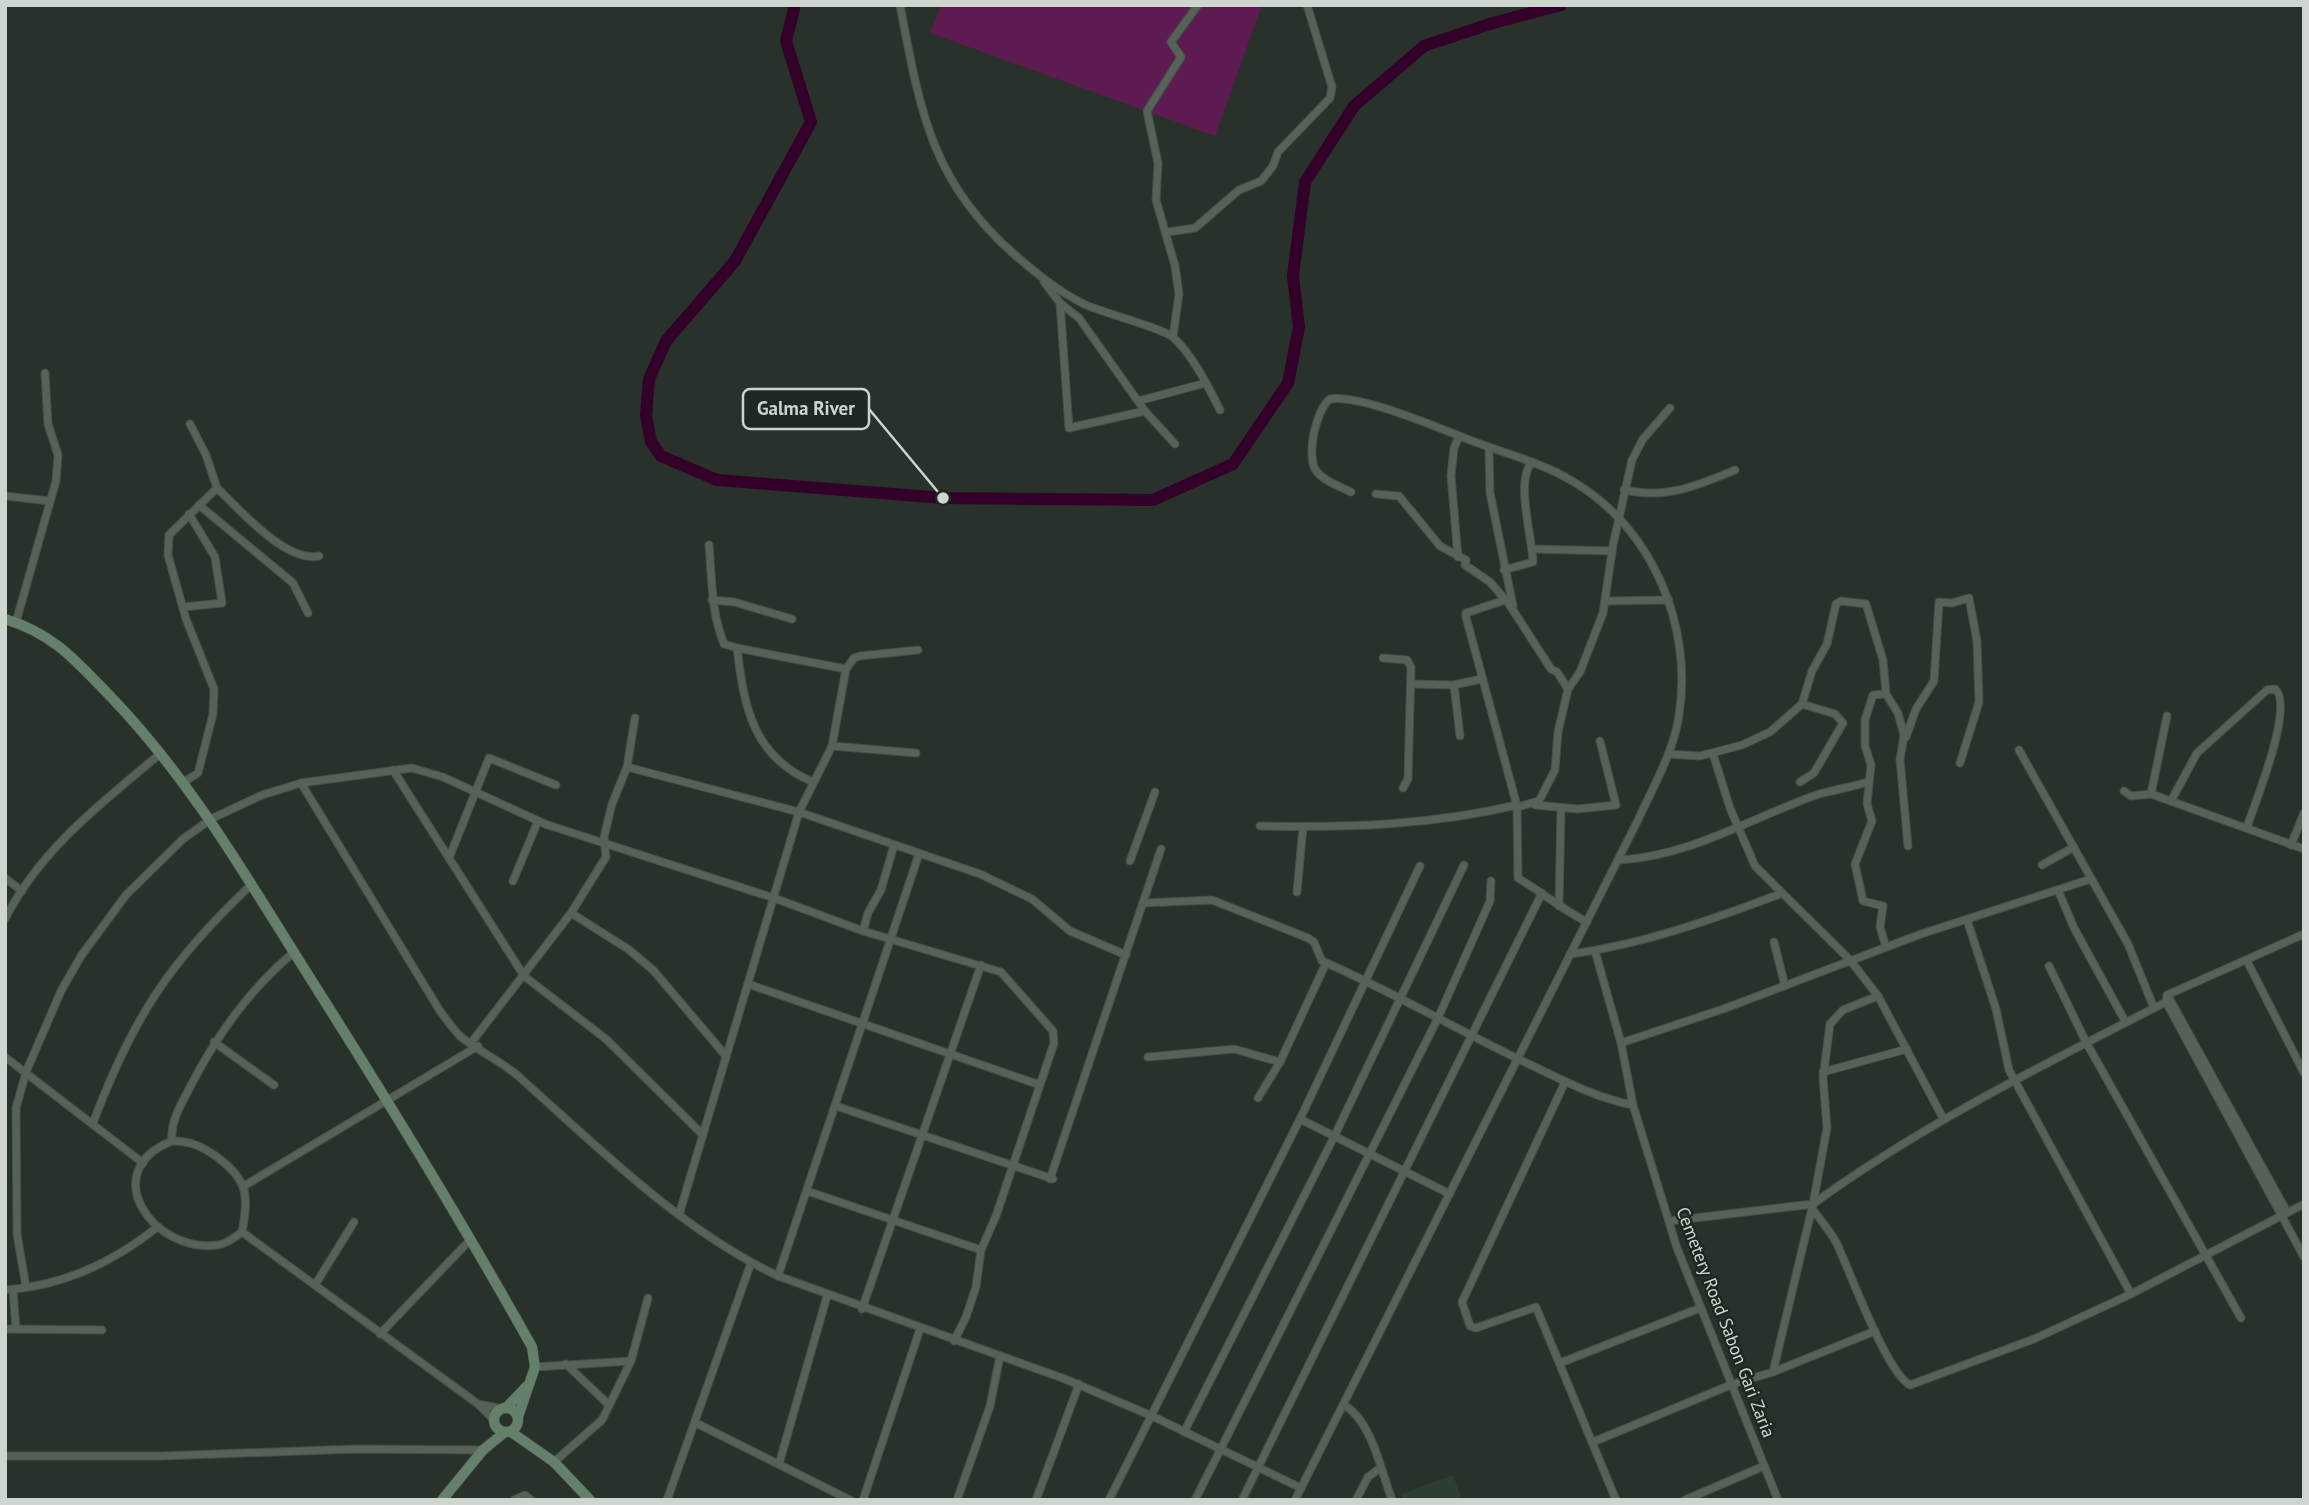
<svg xmlns="http://www.w3.org/2000/svg" width="2309" height="1505" viewBox="0 0 2309 1505" font-family="'PT Sans',sans-serif">
<style>
.built{fill:#2d3d31}
.green{fill:#5e1b51}
.lines{fill:none;stroke-linecap:round;stroke-linejoin:round}
.river{stroke:#320028;stroke-width:12}
.street-casing{stroke:#454e47;stroke-width:9}
.secondary-casing{stroke:#454e47;stroke-width:11}
.street{stroke:#566158;stroke-width:7}
.secondary{stroke:#64806b;stroke-width:10}
.labels{text-anchor:middle;dominant-baseline:central;stroke-width:5;stroke-linejoin:round;paint-order:stroke}
.street-label{font-size:18px;fill:#ced5cf;stroke:#1e2820}
.leader{fill:none;stroke:#ced5cf;stroke-width:2.5}
.callout-dot{fill:#ced5cf;stroke:#1e2820;stroke-width:2.5}
.callout{fill:#1e2820;stroke:#ced5cf;stroke-width:2.5}
.callout-label{font-size:19px;text-anchor:middle;font-weight:bold;fill:#ced5cf}
</style>
<rect width="100%" height="100%" fill="#28322a"/>
<!-- built -->
<polygon class="built" points="1453,1475 1462,1500 1403,1500 1401,1494"/>
<!-- green -->
<polygon class="green" points="941,5 1262,5 1215,136 930,33"/>
<g class="lines">
<!-- river -->
<polyline class="river" points="795,5 786,41 811,122 735,261 666,341 649,379 646,415 651,442 661,456 717,480 943,498 1153,500 1233,464 1288,383 1299,327 1293,276 1305,182 1354,106 1424,46 1493,23 1561,5"/>
<defs>
<g id="street">
<path d="M900,5C920,110 931,182 1015,255C1036,273 1059,292 1084,304C1102,313 1164,328 1174,338C1193,356 1208,386 1220,410"/>
<polyline points="1168,232 1195,228 1239,190 1261,181 1273,166 1278,152 1330,98 1332,87 1307,5"/>
<polyline points="1044,282 1060,303 1079,318 1145,411 1175,444"/>
<polyline points="1060,303 1069,428 1145,411"/>
<polyline points="1173,336 1179,294 1175,266 1156,200 1158,163 1147,111 1181,57 1171,42 1198,5"/>
<polyline points="1138,401 1206,383"/>
<polyline points="190,424 206,455 217,488"/>
<polyline points="1489,448 1490,493 1513,606"/>
<path d="M1624,490C1667,499 1697,486 1735,470"/>
<polyline points="1376,494 1399,496 1440,546 1466,560 1465,565 1490,582 1509,604 1551,669 1557,672 1568,689"/>
<polyline points="5,496 50,501"/>
<polyline points="199,505 293,583 308,613"/>
<path d="M709,545C712,579 711,612 724,644L737,648"/>
<polyline points="1532,549 1612,551"/>
<polyline points="1458,557 1451,476 1454,448 1459,436"/>
<path d="M1504,570L1533,562C1532,535 1515,481 1532,462"/>
<polyline points="712,600 734,602 792,619"/>
<polyline points="1505,600 1466,613 1466,617 1517,806"/>
<polyline points="1605,601 1669,600"/>
<polyline points="184,607 222,603 215,557 189,514"/>
<polyline points="16,622 56,481 58,455 48,424 45,373"/>
<polyline points="1383,658 1407,660 1411,667 1408,779 1403,788"/>
<polyline points="1411,684 1454,685 1481,679"/>
<polyline points="1454,685 1460,736"/>
<polyline points="1906,737 1916,709 1934,681 1939,602 1952,603 1969,598 1977,641 1979,702 1960,763"/>
<polyline points="832,746 916,753"/>
<polyline points="2019,750 2128,944 2154,1008"/>
<polyline points="1668,754 1700,756 1742,745 1770,732 1802,704 1812,671 1827,644 1836,604 1841,601 1866,604 1883,660 1886,694 1898,713 1904,735 1900,760 1908,846"/>
<polyline points="1713,754 1730,808 1755,866 1850,960 1878,996 1943,1118"/>
<polyline points="627,767 799,812 980,874 1032,899 1070,931 1126,955"/>
<polyline points="393,770 524,976 606,1039 703,1135"/>
<path d="M184,782L198,773L213,714L214,689L186,619L168,555L169,535L217,488C240,510 286,563 319,556"/>
<path d="M813,782C753,757 744,707 737,648L846,669"/>
<polyline points="1800,782 1814,773 1843,723 1835,714 1802,704"/>
<path d="M301,783L440,1011C446,1019 453,1029 460,1036C478,1051 499,1060 517,1075C599,1148 678,1228 778,1276L1065,1379L1152,1416L1301,1488"/>
<polyline points="2124,791 2131,796 2151,794 2304,849"/>
<polyline points="2151,794 2167,716"/>
<path d="M2171,801L2197,753L2267,690L2275,689C2295,705 2255,803 2247,827"/>
<polyline points="1535,805 1578,809 1616,805 1600,741"/>
<polyline points="1517,807 1539,801 1555,770 1558,732 1568,689 1580,672 1603,613 1613,545 1632,460 1643,439 1670,408"/>
<path d="M1260,826C1350,828 1431,825 1517,805L1518,878C1541,892 1562,909 1587,922"/>
<polyline points="2291,845 2304,813"/>
<polyline points="449,858 489,758 556,785"/>
<path d="M1618,860C1688,857 1751,818 1816,795C1833,790 1851,787 1868,782"/>
<polyline points="1130,861 1155,792"/>
<polyline points="2042,865 2074,847"/>
<polyline points="5,878 22,891"/>
<polyline points="513,881 538,821"/>
<polyline points="2058,890 2074,928 2125,1021"/>
<polyline points="1297,892 1303,827"/>
<path d="M1143,903L1212,900L1308,938L1314,942L1322,961C1394,992 1462,1033 1533,1066C1566,1082 1597,1098 1633,1105"/>
<polyline points="1559,906 1561,808"/>
<polyline points="571,913 628,949 653,970 726,1056"/>
<path d="M5,919C41,848 103,802 161,753"/>
<polyline points="1967,920 1996,1009 2009,1070 2131,1294"/>
<polyline points="863,931 868,913 881,890 894,845"/>
<polyline points="1774,942 1785,986"/>
<polyline points="1886,947 1880,927 1883,906 1863,901 1855,864 1872,821 1867,804 1871,765 1865,746 1865,720 1873,695 1886,694"/>
<polyline points="1595,951 1621,1043 1633,1105 1677,1248 1778,1500"/>
<path d="M1570,954C1641,945 1714,919 1780,894"/>
<polyline points="2247,961 2304,1073"/>
<polyline points="2049,966 2086,1042 2241,1318"/>
<polyline points="748,984 1040,1085"/>
<polyline points="2168,996 2287,1212"/>
<polyline points="2166,1002 2304,1257"/>
<polyline points="214,1042 274,1085"/>
<polyline points="471,1043 571,913 606,857 604,837 612,804 627,767 635,718"/>
<polyline points="1621,1043 1726,1008 1921,934 2091,879"/>
<polyline points="5,1057 143,1163"/>
<polyline points="1148,1057 1234,1049 1280,1062 1326,963"/>
<polyline points="1823,1072 1907,1049"/>
<polyline points="1565,1082 1462,1302 1470,1326 1476,1328 1536,1307 1616,1500"/>
<polyline points="1258,1098 1280,1062"/>
<polyline points="836,1106 1053,1179"/>
<polyline points="1300,1119 1450,1194"/>
<path d="M93,1123C133,1017 170,961 252,884"/>
<path d="M172,1141C190,1141 202,1146 217,1157C248,1180 249,1195 242,1232C235,1237 227,1244 218,1245C153,1254 96,1171 172,1141Z"/>
<path d="M172,1141C170,1120 182,1104 191,1085C218,1034 249,990 294,952"/>
<polyline points="1050,1179 1161,849"/>
<polyline points="244,1186 478,1046"/>
<polyline points="807,1191 981,1250"/>
<path d="M1814,1211C1821,1221 1830,1231 1836,1242C1850,1271 1886,1372 1910,1385L2034,1339L2131,1294L2304,1204"/>
<polyline points="679,1215 799,812 832,746 846,669 854,658 860,656 918,650"/>
<polyline points="1669,1221 1813,1204 1827,1128 1823,1078 1830,1024 1843,1010 1878,996"/>
<polyline points="242,1232 478,1404 494,1420"/>
<polyline points="778,1276 919,854"/>
<polyline points="315,1285 354,1222"/>
<polyline points="26,1287 17,1234 16,1108 26,1072 61,991 81,956 126,895 183,839 211,819 262,795 301,783 412,768 443,777 545,824 774,898 863,931 1001,972 1053,1031 1054,1043 996,1216 981,1250 976,1287 966,1317 954,1341"/>
<path d="M5,1290C62,1286 112,1263 156,1228"/>
<polyline points="13,1290 16,1329"/>
<polyline points="862,1309 981,965"/>
<polyline points="5,1329 102,1330"/>
<polyline points="380,1334 470,1240"/>
<polyline points="1560,1363 1700,1308"/>
<polyline points="566,1364 609,1405"/>
<polyline points="535,1367 631,1361"/>
<path d="M1773,1372L1813,1204C1923,1124 2045,1064 2166,1002L2167,995L2304,934"/>
<polyline points="478,1404 502,1409"/>
<path d="M1344,1405C1372,1421 1381,1471 1392,1500"/>
<polyline points="696,1423 850,1500"/>
<polyline points="1184,1432 1334,1137 1464,865"/>
<polyline points="1593,1442 1733,1384 1773,1372 1875,1331"/>
<polyline points="5,1456 162,1456 355,1449 483,1450"/>
<polyline points="554,1462 602,1420 631,1361 648,1298"/>
<polyline points="779,1464 827,1296"/>
<polyline points="514,1500 525,1495 531,1500"/>
<polyline points="667,1500 751,1263"/>
<polyline points="863,1500 920,1329"/>
<polyline points="957,1500 990,1406 1000,1356"/>
<polyline points="1036,1500 1079,1384"/>
<polyline points="1109,1500 1300,1119 1420,866"/>
<polyline points="1195,1500 1438,1018 1490,901 1491,881"/>
<polyline points="1242,1500 1542,893"/>
<path d="M1295,1500L1639,818C1654,785 1674,751 1679,715C1693,626 1653,530 1574,482C1541,462 1503,453 1467,439C1437,427 1359,394 1330,399C1316,409 1305,458 1317,472C1324,481 1341,487 1351,492"/>
<polyline points="1356,1500 1368,1477 1380,1468"/>
<polyline points="1685,1500 1764,1466"/>
</g>
<g id="secondary">
<path d="M5,619C54,634 76,661 110,696C194,783 252,887 317,989C391,1106 464,1225 532,1347L535,1367L518,1417"/>
<polyline points="506,1408 527,1386"/>
<circle cx="506" cy="1420" r="12"/>
<polyline points="511,1432 554,1462 590,1500"/>
<polyline points="442,1500 483,1450 505,1432"/>
</g>
</defs>
<!-- street casing -->
<use href="#street" class="street-casing"/>
<!-- secondary casing -->
<use href="#secondary" class="secondary-casing"/>
<!-- street -->
<use href="#street" class="street"/>
<!-- secondary -->
<use href="#secondary" class="secondary"/>
</g>
<g class="labels">
<!-- street labels -->
<g class="street-label">
<text transform="translate(1726 1322) rotate(69)">Cemetery Road Sabon Gari Zaria</text>
</g>
</g>
<!-- callouts -->
<path class="leader" d="M943 498L869 409"/>
<circle class="callout-dot" cx="943" cy="498" r="7"/>
<rect class="callout" x="743" y="389" width="126" height="40" rx="7"/>
<g class="callout-label">
<text x="806" y="415">Galma River</text>
</g>
<!-- border -->
<rect width="2309" height="1505" fill="none" stroke="#ced5cf" stroke-width="14"/>
</svg>
